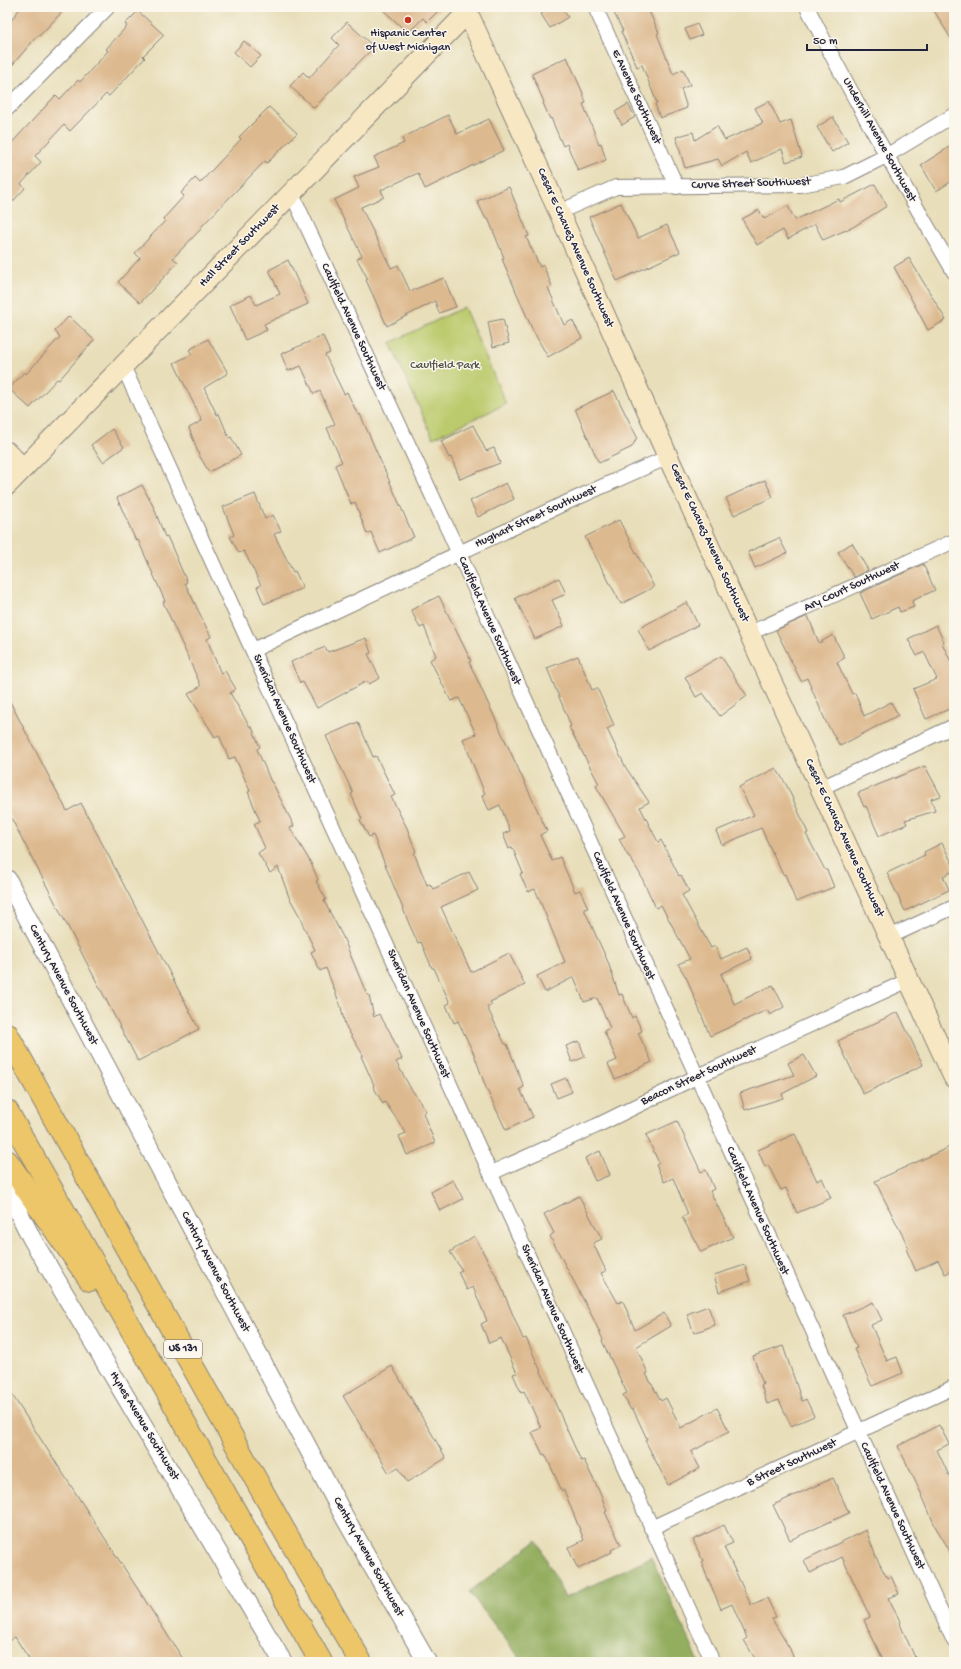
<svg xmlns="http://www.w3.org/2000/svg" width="961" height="1669" viewBox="0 0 961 1669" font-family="'Gochi Hand',sans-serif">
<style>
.green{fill:#bbca6c;stroke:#6e7654}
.forest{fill:#94ae60;stroke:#5b684e}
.building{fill:#ddb98f}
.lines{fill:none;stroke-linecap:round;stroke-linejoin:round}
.minor-casing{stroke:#85807a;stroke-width:16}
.tertiary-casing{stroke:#85807a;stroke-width:20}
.secondary-casing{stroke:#85807a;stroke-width:22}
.motorway-casing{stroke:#85807a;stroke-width:24}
.minor{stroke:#fff;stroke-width:14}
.tertiary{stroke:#fff;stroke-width:18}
.secondary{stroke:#f7e8c3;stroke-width:20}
.motorway{stroke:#ecc669;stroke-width:22}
.poi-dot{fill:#c8321e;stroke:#fbf7ec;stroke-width:1.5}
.labels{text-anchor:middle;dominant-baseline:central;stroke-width:3;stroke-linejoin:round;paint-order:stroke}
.shield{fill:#fbf7ec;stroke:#636270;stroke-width:1}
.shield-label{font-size:11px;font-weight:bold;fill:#22223b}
.poi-label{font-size:12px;fill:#22223b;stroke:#fbf7ec}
.street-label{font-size:12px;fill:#22223b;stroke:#fbf7ec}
.park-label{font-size:12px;fill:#50544a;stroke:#fbf7ec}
</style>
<rect width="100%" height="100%" fill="#fbf7ec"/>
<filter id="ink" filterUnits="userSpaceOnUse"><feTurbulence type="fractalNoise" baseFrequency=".025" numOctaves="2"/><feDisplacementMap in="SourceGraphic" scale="8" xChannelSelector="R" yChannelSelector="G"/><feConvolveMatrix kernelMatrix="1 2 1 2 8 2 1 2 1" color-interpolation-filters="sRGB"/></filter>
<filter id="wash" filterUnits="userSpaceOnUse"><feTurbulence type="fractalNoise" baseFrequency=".012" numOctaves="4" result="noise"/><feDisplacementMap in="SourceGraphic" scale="16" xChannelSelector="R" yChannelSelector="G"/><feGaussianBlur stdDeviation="0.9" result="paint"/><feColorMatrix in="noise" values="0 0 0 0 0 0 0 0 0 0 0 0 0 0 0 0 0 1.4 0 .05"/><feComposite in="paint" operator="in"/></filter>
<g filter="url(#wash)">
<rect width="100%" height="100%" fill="#e8deb9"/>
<!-- green -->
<polygon class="green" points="464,307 506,404 433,438 390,343"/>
<!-- forest -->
<polygon class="forest" points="537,1540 565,1598 651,1557 699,1662 523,1662 469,1592"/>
<g id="blocks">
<!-- building -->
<g class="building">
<polygon points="21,7 67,7 39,36 38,35 7,71 7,26"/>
<polygon points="380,7 442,7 427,22 423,18 408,33"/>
<polygon points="553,7 561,7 568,17 550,28 541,14"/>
<polygon points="611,7 647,7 659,33 657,34 673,74 683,69 690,85 681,89 687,108 660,118 655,104 657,103 642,65 637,67 621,31 623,31"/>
<polygon points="932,7 954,7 954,44"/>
<polygon points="138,11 164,35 143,56 145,58 109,96 106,94 70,131 64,125 35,156 41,162 21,184 25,188 7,208 7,148 56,95 60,99 78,80 80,82 108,51 106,49 127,26 125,24"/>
<polygon points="347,22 374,47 314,108 290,86 303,72 309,78 339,45 332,38"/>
<polygon points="697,24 702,35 690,40 685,29"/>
<polygon points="244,41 261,56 250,67 234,52"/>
<polygon points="567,57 582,91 586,103 583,104 599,144 601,143 606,160 578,171 567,144 563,146 551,118 550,119 543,103 544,102 532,74"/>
<polygon points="769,101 780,124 791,120 802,157 786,162 782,149 751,163 746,152 722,166 718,159 685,168 676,137 693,132 695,140 717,126 725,140 763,123 755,108"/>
<polygon points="628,104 635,117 622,125 615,112"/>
<polygon points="269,107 297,133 267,163 265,161 200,228 201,229 173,258 178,262 140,303 118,282 140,258 135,253 165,221 163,219 184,196 181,193 195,178 200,183 241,139 239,137"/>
<polygon points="448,115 457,134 489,119 504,150 425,189 418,173 381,190 384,197 361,207 391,268 398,265 410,291 444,278 456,307 439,313 435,301 387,326 366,280 368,279 357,259 362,256 334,200 359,188 354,177 379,167 374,157 404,143 402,138"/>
<polygon points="833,117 848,142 832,152 817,127"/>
<polygon points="954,144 954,180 936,191 921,165"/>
<polygon points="875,184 887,206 853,227 823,240 815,224 788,239 783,230 757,245 742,219 759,210 764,219 788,206 795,220 839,199 840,202"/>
<polygon points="509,187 529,236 526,237 540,267 543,265 552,286 548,288 564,325 572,320 582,338 548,357 533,331 502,259 504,258 488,218 486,219 477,201"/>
<polygon points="621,203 638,238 667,225 680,252 617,281 589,217"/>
<polygon points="909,258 946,320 928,330 894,267"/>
<polygon points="288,260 308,304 264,324 267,330 245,340 230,305 251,295 256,305 280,294 269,270"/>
<polygon points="69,316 94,340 59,380 57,379 30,408 9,389 24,372 26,374 60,337 55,331"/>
<polygon points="503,319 509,343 493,347 488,322"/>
<polygon points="323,336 330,353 325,355 344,394 347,392 358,415 360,414 414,537 380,553 371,532 367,534 355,502 351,504 335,465 342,462 327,428 335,424 320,391 314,394 301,366 288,371 281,354"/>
<polygon points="208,339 228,373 204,388 217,415 219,414 229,438 231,437 241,455 209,472 199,455 189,428 202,421 174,363 192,354 189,350"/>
<polygon points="614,391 637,437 632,447 599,463 575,409"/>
<polygon points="473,425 486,451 494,448 500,463 460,479 451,457 449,458 441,441"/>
<polygon points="112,429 124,447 103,462 91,445"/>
<polygon points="765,480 773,497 734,515 726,498"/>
<polygon points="506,483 514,499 478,517 470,501"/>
<polygon points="142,485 154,508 165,537 167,536 187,582 185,583 211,637 207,639 221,674 225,671 236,689 230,693 250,727 252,727 260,747 257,749 271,782 272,782 294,826 290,828 311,863 318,880 316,881 326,899 324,901 343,937 367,995 369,995 374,1017 379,1014 390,1032 402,1059 396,1062 410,1087 426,1111 423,1113 435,1143 407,1155 399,1136 406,1133 385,1102 383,1104 373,1086 374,1085 361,1056 363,1055 345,1025 341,1007 326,968 320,971 311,952 315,950 302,923 303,922 289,897 278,867 270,873 258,853 265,848 254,824 260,821 248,792 250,791 235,757 229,759 219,735 215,737 188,694 201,686 163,602 165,601 138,540 136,541 117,498"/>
<polygon points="255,494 265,519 273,515 281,531 274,534 293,572 295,571 303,588 264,604 257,587 261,585 244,551 239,553 230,537 234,535 223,507"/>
<polygon points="619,520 654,587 621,604 585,537"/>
<polygon points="779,538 787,553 755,568 748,552"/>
<polygon points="852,543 868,570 854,577 838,552"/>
<polygon points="923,564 935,590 912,601 914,607 900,612 898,607 872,619 860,593"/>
<polygon points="559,578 566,594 552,600 564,626 535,639 515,598"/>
<polygon points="439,596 471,661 469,662 547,831 540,835 552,861 560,857 575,892 580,890 588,908 584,909 608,962 619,995 622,994 632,1018 635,1016 642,1031 638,1033 652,1062 615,1079 608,1064 617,1060 604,1031 610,1028 597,998 584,1002 574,977 545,992 537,976 565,962 535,889 528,892 520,874 523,873 512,847 509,849 503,834 510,831 500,805 489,810 482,795 485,794 463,739 476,734 459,698 451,701 430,660 436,656 424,626 420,628 411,610"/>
<polygon points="687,602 698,625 649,651 638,629"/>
<polygon points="808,616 819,643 833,635 845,658 837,662 852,694 855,693 864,716 891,702 898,715 840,746 826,722 807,678 801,681 776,630"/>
<polygon points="936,625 944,642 942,643 954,668 954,707 926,719 913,689 937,679 924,652 917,656 908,639"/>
<polygon points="366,638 371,653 368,654 380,678 369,684 367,681 317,708 303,682 300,683 291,662 325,647 328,652"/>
<polygon points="578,656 592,690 597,688 614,725 607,729 626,768 649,802 640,807 658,842 661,840 679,876 681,875 689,891 682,895 711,948 715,946 721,959 747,947 752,959 721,974 734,1004 773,985 784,1007 770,1015 767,1010 710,1036 687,979 678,964 690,959 661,905 656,908 640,874 629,856 628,856 619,839 625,836 596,786 599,784 569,727 571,726 547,668"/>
<polygon points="721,656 747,696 720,716 703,693 696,697 685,677"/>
<polygon points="7,696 67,811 81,803 199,1029 138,1061 7,810"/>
<polygon points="358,722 373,757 376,756 395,795 391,797 407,828 416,852 414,853 427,885 430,884 433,889 469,872 478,890 441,907 471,972 509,953 525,985 490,1002 492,1005 487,1007 505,1044 507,1044 524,1087 520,1089 533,1117 506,1130 486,1088 474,1054 458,1021 454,1023 446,1005 450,1003 434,968 432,968 421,942 418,943 410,926 373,835 369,837 360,820 362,819 351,794 353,793 326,736"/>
<polygon points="925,766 941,796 931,799 935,811 905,820 907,824 879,836 866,806 864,807 858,793"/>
<polygon points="776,768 787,786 808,833 806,834 825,870 827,870 834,887 796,902 785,874 783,875 761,828 722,845 716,831 754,815 739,787"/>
<polygon points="942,843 954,867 954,871 943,876 949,890 905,911 887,873 925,855 924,852"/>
<polygon points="898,1012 923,1065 863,1094 838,1041"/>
<polygon points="579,1041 585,1057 572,1062 566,1046"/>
<polygon points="804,1055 816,1076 782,1094 783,1098 745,1110 740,1093 794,1075 788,1063"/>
<polygon points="566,1078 572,1092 557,1098 551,1084"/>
<polygon points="677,1121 701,1172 706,1170 714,1189 710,1191 733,1237 701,1252 682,1217 688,1214 673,1178 664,1182 656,1165 659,1163 646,1135"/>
<polygon points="795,1134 817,1181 822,1178 831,1198 797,1213 786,1188 781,1190 768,1165 765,1167 758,1150"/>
<polygon points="954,1145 954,1270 945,1274 938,1260 916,1271 906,1249 909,1248 875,1181"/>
<polygon points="600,1151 610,1175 595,1181 585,1158"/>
<polygon points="453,1180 463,1199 440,1211 431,1192"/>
<polygon points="579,1196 602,1239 593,1243 606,1271 601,1273 618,1303 623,1301 635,1330 664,1313 671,1326 636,1347 648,1373 646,1374 661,1401 666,1398 681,1428 717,1408 729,1431 691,1452 700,1468 668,1485 645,1440 647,1439 633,1409 631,1410 623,1395 627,1393 602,1341 603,1340 593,1318 550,1236 554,1233 544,1214"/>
<polygon points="474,1236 498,1279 523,1339 526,1338 581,1461 584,1460 601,1495 607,1511 605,1512 621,1545 611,1550 612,1552 578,1569 568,1548 584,1540 564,1490 562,1491 545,1454 543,1455 532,1432 541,1428 524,1391 521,1392 513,1374 517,1373 501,1338 489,1343 481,1324 487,1321 473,1287 467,1290 458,1272 462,1270 450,1252"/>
<polygon points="745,1265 750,1281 719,1292 714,1275"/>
<polygon points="873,1302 882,1320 871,1325 887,1361 897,1357 903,1373 872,1386 854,1349 857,1348 843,1315"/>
<polygon points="708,1306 715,1325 694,1333 687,1314"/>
<polygon points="783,1346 802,1401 806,1399 814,1416 791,1426 779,1400 767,1404 761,1385 763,1384 753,1356"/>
<polygon points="392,1366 446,1458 407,1482 398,1467 389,1473 343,1396"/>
<polygon points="7,1387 185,1662 31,1662 15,1637 7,1642"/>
<polygon points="939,1425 949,1444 937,1450 954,1486 954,1558 935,1526 921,1493 898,1446"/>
<polygon points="833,1478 849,1513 790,1540 773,1505"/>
<polygon points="724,1525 733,1543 724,1547 751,1605 767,1598 776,1617 772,1619 790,1649 795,1662 757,1662 744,1640 747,1638 732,1604 721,1609 701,1562 703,1561 693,1540"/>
<polygon points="866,1530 876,1557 887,1578 891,1576 899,1594 888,1598 901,1623 900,1624 917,1662 884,1662 864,1620 870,1617 842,1557 810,1573 804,1560"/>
</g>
</g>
</g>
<g filter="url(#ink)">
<use href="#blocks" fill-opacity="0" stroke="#85807a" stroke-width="1"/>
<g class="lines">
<defs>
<g id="minor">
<polyline points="595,7 677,187"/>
<path d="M807,7C852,97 903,184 954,272"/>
<polyline points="7,109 108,7"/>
<polyline points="291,192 450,534 954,1641"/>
<polyline points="559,212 616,187 800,185 844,177 886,156 954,115"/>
<polyline points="123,366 713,1662"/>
<polyline points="750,633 954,541"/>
<polyline points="253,650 561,505 668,457"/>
<polyline points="821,788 954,726"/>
<polyline points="889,937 954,907"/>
<polyline points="491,1173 596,1126 696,1077 909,980"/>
<polyline points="651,1528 954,1387"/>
</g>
<g id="tertiary">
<polyline points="7,879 345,1518 427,1662"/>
<polyline points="7,1189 32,1239 283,1662"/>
</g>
<g id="secondary">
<polyline points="465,7 559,212 668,457 954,1078"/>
<polyline points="7,452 23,468"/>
<polyline points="7,485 468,12"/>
</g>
<g id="motorway">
<polyline points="7,1034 284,1530 361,1662"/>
<polyline points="7,1111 321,1662"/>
<polyline points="7,1161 90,1280"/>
</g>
</defs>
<!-- minor casing -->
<use href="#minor" class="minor-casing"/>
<!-- tertiary casing -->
<use href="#tertiary" class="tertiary-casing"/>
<!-- secondary casing -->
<use href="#secondary" class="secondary-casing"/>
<!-- motorway casing -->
<use href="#motorway" class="motorway-casing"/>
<!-- minor -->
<use href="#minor" class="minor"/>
<!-- tertiary -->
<use href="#tertiary" class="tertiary"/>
<!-- secondary -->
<use href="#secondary" class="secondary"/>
<!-- motorway -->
<use href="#motorway" class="motorway"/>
</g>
</g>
<!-- markers -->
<circle class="poi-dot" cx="408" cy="20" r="4"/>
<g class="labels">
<!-- shield labels -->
<rect class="shield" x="164" y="1340" width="38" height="18" rx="3"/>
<g class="shield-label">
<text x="183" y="1349">US 131</text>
</g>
<!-- poi labels -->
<g class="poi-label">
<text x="408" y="34">Hispanic Center<tspan x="408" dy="14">of West Michigan</tspan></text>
</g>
<!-- street labels -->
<g class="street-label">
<text transform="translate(636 97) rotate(65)">E Avenue Southwest</text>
<text transform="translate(879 140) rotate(61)">Underhill Avenue Southwest</text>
<text transform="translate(751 184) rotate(-2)">Curve Street Southwest</text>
<text transform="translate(240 246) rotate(-46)">Hall Street Southwest</text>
<text transform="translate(575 248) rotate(66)">Cesar E Chavez Avenue Southwest</text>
<text transform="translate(353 327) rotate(65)">Caulfield Avenue Southwest</text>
<text transform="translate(536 517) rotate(-25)">Hughart Street Southwest</text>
<text transform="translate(709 543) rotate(65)">Cesar E Chavez Avenue Southwest</text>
<text transform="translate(852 587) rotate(-25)">Ary Court Southwest</text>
<text transform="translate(489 621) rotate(66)">Caulfield Avenue Southwest</text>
<text transform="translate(284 719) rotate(66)">Sheridan Avenue Southwest</text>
<text transform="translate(844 838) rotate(65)">Cesar E Chavez Avenue Southwest</text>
<text transform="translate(623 916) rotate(66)">Caulfield Avenue Southwest</text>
<text transform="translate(63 985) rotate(62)">Century Avenue Southwest</text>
<text transform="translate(418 1014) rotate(66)">Sheridan Avenue Southwest</text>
<text transform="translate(699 1076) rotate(-25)">Beacon Street Southwest</text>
<text transform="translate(757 1211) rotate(66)">Caulfield Avenue Southwest</text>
<text transform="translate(215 1272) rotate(62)">Century Avenue Southwest</text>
<text transform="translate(552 1309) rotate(66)">Sheridan Avenue Southwest</text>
<text transform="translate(144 1426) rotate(59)">Hynes Avenue Southwest</text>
<text transform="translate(792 1463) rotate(-25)">B Street Southwest</text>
<text transform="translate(892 1506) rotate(65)">Caulfield Avenue Southwest</text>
<text transform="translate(368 1557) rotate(61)">Century Avenue Southwest</text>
</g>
<!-- park labels -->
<g class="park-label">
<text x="445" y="366">Caulfield Park</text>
</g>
</g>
<!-- margin -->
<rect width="961" height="1669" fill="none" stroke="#fbf7ec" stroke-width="24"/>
<!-- scale -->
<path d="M807 44v6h120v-6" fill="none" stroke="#22223b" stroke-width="2"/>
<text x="813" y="44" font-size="12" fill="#22223b" stroke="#fbf7ec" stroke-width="3" paint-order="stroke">50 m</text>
</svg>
